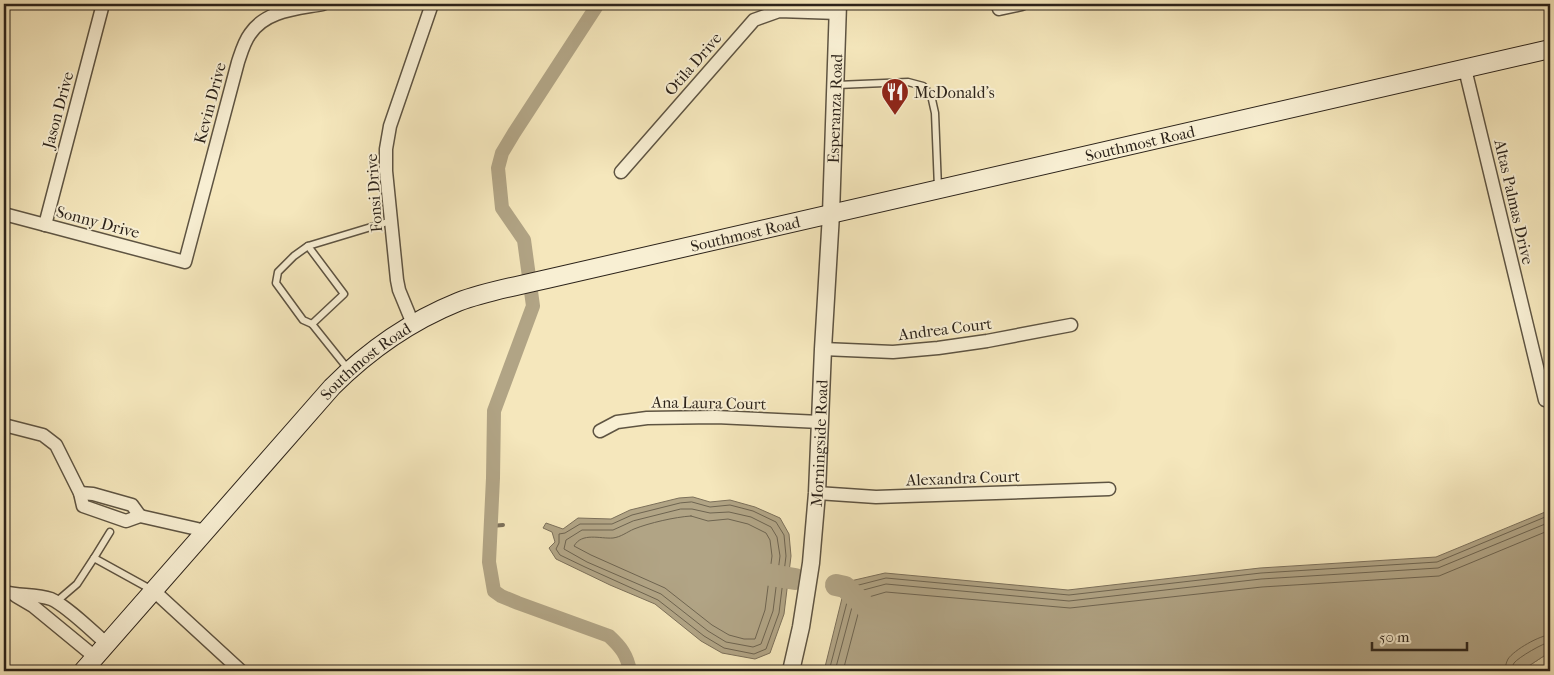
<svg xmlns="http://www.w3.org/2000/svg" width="1554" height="675" viewBox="0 0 1554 675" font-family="'IM FELL French Canon',serif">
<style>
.green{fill:#d3c6a0;stroke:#80745d}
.water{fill:#b1a485;stroke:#7c705a}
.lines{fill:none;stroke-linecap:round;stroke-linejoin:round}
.shore{stroke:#6e6450;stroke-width:1}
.stream{stroke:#7c705a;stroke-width:4}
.canal{stroke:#b1a485;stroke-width:14}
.river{stroke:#b1a485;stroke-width:22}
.service-casing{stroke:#5e5442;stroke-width:9}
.minor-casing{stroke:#5e5442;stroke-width:15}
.tertiary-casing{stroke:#5e5442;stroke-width:19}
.secondary-casing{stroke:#2c231a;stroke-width:20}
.service{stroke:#f8efd3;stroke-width:6}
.minor{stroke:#f8efd3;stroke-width:12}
.tertiary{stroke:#f8efd3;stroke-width:16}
.secondary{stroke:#f8efd3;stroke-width:18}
.labels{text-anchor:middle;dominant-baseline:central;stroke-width:4;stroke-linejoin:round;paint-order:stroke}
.street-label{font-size:16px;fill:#2c231a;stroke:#f8efd3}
.poi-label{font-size:16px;fill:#2c231a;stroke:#f8efd3;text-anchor:start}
</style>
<rect width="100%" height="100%" fill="#f5e7bc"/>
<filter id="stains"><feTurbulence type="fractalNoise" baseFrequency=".004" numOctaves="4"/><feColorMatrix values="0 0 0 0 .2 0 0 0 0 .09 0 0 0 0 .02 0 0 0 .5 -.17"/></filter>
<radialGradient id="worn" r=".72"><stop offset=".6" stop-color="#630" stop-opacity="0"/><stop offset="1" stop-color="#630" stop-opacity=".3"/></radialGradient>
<!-- green -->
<polygon class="green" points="1550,652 1550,671 1521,671"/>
<!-- water -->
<g class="water">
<polygon points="693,497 710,502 730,500 755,507 780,518 789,534 791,556 784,614 770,653 755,659 722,653 701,641 655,604 610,585 556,559 549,548 555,542 552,532 543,528 546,523 563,529 578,518 611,519 630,510 679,498"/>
<polygon points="1550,510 1550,652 1521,671 824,671 846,582 885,573 1068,590 1260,568 1436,557"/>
</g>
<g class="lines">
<!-- shore -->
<g class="shore">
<polygon points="692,502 710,507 730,505 753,511 776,522 784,535 786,556 779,613 766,649 754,654 724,648 704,636 658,600 585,567 560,555 556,549 559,543 559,534 565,533 580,524 612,524 632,515 680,503"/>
<polygon points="681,509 692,509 710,513 729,512 751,517 771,527 777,537 780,556 773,611 761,644 753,647 726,642 708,631 661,594 587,562 564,549 566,540 582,530 613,530 633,521"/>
<path d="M691,516L708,521L728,519L748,524L766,533L770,540L772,556L765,610L755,639H744L729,635L712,625L665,588L591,555L574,546C582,532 600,539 613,538C621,537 627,532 634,529C649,523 675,517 691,516Z"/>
<polyline points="829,671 851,587 886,578 1069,595 1261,573 1437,562 1550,515"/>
<polyline points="835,671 856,592 886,584 1069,601 1261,579 1438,568 1550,522"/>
<polyline points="843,671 862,599 886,592 1070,608 1262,587 1439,576 1550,530"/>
<path d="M1505,671C1505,667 1506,663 1508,659C1514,650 1540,635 1550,635"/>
<path d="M1512,671C1513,668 1512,666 1514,663C1519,657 1543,643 1550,642"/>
</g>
<!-- stream -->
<polyline class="stream" points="491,526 503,525"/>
<!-- canal -->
<path class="canal" d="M598,4L514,133L502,153L498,168L502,208L524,240L533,306L494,411L493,478L489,562L494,591L501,596L518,603L609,636C621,647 627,655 630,671"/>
<!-- river -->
<g class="river">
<polyline points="759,573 795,579"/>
<polyline points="836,585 845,587 867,608"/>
</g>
<defs>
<g id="service">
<polyline points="837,85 908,82 923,86 931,95 935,113 938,188"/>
<polyline points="308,246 294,256 278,272 276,283 303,320 312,324"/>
<polyline points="348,369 312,324 344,294 308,246 391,221"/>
<polyline points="94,558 110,532"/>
<polyline points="56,602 77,584 94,558 152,590"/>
</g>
<g id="minor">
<polyline points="998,4 999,9 1022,4"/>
<polyline points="1465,69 1545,400"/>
<polyline points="621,172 754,20 779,11 838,13"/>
<path d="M4,214L185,262L238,62C241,53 244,42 250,34C266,10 297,9 323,4"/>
<polyline points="45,225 103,4"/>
<polyline points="413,324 399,290 397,280 386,171 386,149 390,126 432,4"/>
<polyline points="823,349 893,352 938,348 987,341 1071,325"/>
<polyline points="4,425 43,435 56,445 80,493 83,506 126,521 140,516 206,531"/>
<polyline points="600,431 617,422 647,418 716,417 820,422"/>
<polyline points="80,493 93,494 132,505 140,516"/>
<polyline points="817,493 876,497 1109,489"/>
<polyline points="154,591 241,671"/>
<path d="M4,592C19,596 36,594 51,599C67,606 93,632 107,644"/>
<polyline points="16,596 33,606 95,657"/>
</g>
<g id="tertiary">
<path id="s1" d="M791,671L801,627L811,563L817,493L823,349L831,214L838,4"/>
</g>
<g id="secondary">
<path id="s2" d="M83,671L332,387C368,351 411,321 458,302C487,291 518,286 547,279L1550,49"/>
</g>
</defs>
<!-- service casing -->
<use href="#service" class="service-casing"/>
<!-- minor casing -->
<use href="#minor" class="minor-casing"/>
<!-- tertiary casing -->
<use href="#tertiary" class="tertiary-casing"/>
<!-- secondary casing -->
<use href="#secondary" class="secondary-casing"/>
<!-- service -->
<use href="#service" class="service"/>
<!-- minor -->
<use href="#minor" class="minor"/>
<!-- tertiary -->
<use href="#tertiary" class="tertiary"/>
<!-- secondary -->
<use href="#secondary" class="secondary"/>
</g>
<!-- icons -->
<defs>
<symbol id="restaurant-pin" viewBox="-11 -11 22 30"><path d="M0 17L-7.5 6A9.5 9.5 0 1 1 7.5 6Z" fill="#8f2418" stroke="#f8efd3"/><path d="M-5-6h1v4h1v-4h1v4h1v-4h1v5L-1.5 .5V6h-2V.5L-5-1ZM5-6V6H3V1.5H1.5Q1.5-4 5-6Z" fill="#fff"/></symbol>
</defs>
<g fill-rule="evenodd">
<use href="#restaurant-pin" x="879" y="76" width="32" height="43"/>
</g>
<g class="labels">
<!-- street labels -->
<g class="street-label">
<text transform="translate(693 64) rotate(-49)">Otila Drive</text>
<text transform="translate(210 103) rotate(-75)">Kevin Drive</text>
<text stroke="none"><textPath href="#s1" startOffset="565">Esperanza Road</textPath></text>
<text transform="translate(58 110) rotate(-75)">Jason Drive</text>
<text stroke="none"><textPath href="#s2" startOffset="1231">Southmost Road</textPath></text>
<text transform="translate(374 193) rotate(-94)">Fonsi Drive</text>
<text transform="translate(1514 202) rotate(77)">Altas Palmas Drive</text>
<text transform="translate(98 222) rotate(15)">Sonny Drive</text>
<text stroke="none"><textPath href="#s2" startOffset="826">Southmost Road</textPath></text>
<text transform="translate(945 329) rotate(-7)">Andrea Court</text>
<text stroke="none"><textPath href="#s2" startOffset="420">Southmost Road</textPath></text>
<text transform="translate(709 403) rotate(1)">Ana Laura Court</text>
<text stroke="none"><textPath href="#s1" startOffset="230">Morningside Road</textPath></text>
<text transform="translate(963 478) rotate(-2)">Alexandra Court</text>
</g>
<!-- poi labels -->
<g class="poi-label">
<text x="914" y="92">McDonald's</text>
</g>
</g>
<!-- margin -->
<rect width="1554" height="675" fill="none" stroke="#f5e7bc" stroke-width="20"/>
<rect x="5" y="5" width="1544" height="665" fill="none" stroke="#2c231a" stroke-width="2.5"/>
<rect x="10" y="10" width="1534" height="655" fill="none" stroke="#2c231a"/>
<!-- scale -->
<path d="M1372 642v8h95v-8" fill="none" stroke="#2c231a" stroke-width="2.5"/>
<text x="1379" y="642" font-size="15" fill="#2c231a" stroke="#f8efd3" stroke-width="4" paint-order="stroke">50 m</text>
<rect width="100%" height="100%" filter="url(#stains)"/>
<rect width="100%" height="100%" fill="url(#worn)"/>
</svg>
